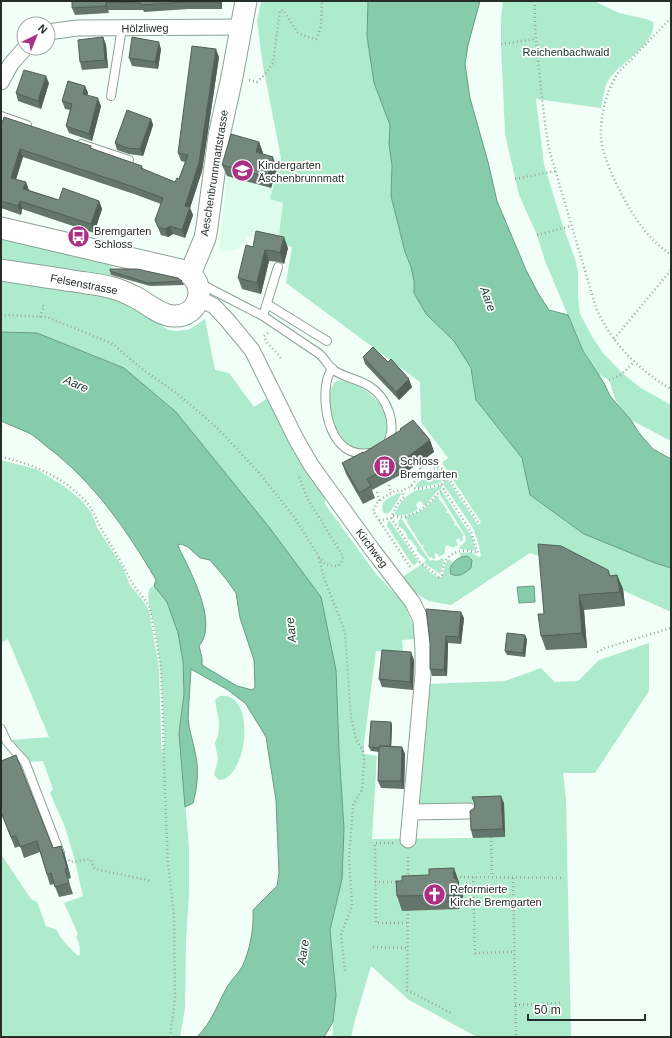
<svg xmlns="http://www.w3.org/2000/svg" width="672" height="1038" viewBox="0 0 672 1038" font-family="Arial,sans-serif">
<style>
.built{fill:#ddfcec}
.green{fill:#aeebcd}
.water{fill:#86cbaa;stroke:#699c83;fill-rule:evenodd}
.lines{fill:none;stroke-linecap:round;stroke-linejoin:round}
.lane-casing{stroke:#8ca196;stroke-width:10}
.street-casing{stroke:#8ca196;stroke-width:17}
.secondary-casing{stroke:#8ca196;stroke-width:23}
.path{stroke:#9ca7a1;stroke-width:2.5;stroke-dasharray:1 3;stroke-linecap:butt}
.lane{stroke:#fff;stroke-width:8}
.street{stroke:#fff;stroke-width:15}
.secondary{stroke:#fff;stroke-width:21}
.wall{fill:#64756c}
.shaded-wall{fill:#515f58}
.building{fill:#74887e;stroke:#515f58}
.labels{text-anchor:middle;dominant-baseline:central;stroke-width:3.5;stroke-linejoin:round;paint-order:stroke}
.street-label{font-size:11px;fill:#252e29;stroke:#fff}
.park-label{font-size:11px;fill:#133325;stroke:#fff}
.poi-label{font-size:11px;fill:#252e29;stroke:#fff;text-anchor:start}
.water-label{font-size:12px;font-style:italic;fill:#173729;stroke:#fff}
</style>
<rect width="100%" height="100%" fill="#f2fff8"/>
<!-- built -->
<polygon class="built" points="235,145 281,158 271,198 283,203 278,243 248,236 238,249 219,252 227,176"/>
<!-- green -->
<g class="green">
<path d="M261,1H368L367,36L374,83L390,125L389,144L392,165L391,196L405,252L411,267L414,281V293L426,314L454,341L471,368L476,400L522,458L530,495L584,534L655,563L671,568V612L576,569L530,553L451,605L429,601L405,587L399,579L422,564L431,573L439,578L442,577C446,570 442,566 449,559L453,563L451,566L467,556L461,557L460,553L471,552L479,557L481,556L479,546L473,528L443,484L447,479L478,525L481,522L442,463L448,458L421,422L420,382L286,283L292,247L278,243L283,203L270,199L281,158L263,66L257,21Z"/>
<path d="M503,1H594L619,13L646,19L653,22C658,44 617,64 608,81C604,89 603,99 601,108L536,99L544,164L562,223L575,259L578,272V296L580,314L593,338L603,353L622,373L641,388L671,405V441L631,420L616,401L609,380L598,374L583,351L545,261L537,235L519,195L505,134L501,44V19Z"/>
<polygon points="1,238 112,263 110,280 1,261"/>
<polygon points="1,276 108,294 132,305 168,330 177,331 185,330 190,329 205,319 215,370 229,373 254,407 271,396 325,494 325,504 376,574 404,603 413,625 416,639 402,640 403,654 376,651 364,743 364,754 377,756 372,839 473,838 472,805 417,808 427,684 505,681 541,668 555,682 578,681 599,660 649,643 649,691 595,773 563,773 566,799 571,1037 477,1037 409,1000 371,966 355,1020 351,1037 332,1037 336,995 330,930 342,879 344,829 339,750 269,527 176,412 124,368 37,333 1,332"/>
<path d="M339,380C350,383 362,386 370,394C383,405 396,425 382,441C378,446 373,448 366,449C356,450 350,447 343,439C338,432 333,425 332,417C329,407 327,391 335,382Z"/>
<path d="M1,460L36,469L64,486L80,499L91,512L98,529L123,568L130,585L144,602L149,611L159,668L161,737L162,755L164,744C163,706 162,668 155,630C153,617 145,600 150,588L154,586L167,602L178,633L183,661L184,694L179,733L189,847V892L186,943L185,1009L180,1037H1V854L31,899L37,902L46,926L57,930C60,939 71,949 78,956L80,954L79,943L76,937L78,934L64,903L83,896L74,857L65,827L50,793L53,789L43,761L28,762C25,753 17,748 11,740L49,737L8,639L1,643Z"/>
<polygon points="438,469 441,470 445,476 440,483 418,488 416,486 417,483"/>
<path d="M440,486L442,488L436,492L426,505L424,506L421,501L418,502L416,505L418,509C412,514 404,515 397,516L395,514C398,505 406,495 415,491C422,489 432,489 440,486Z"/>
<polygon points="442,491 472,537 476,551 460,549 459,547 465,542 466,537 439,493"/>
<path d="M399,493L401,494C399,499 392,511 387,514L383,512C379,501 390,497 399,493Z"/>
<path d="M437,495L439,497L438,499L440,500L447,510L446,513H449L455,523L454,525L457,526L464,535L462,537L463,540L461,542L459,538L456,540L458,545L453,548L447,545L445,547V553L439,557L438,554L436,553L434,555L436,558L433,559L432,557L430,558L423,548L424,545H421L415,535V533L413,532L407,522V520L403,517C418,514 428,508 437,495Z"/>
<polygon points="401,518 430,561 432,560 437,561 442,558 444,560 440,574 424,563 426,560 417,551 417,548 411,540 408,539 407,535 402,528 399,527 398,524 399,523 398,521"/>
<polygon points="388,521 390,521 418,561 415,565 412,564 387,526"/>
<path d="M220,696C258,691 247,780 219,780L214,775L218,760L215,743L218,736L219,722L215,700Z"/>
</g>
<!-- water -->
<g class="water">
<polygon points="368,1 480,1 468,45 465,64 470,98 488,162 497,201 526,270 538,293 549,310 568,315 583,351 604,383 610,396 631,420 639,433 653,449 671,459 671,568 655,563 584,534 530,495 522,458 476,400 471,368 454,341 426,314 414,293 414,281 411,267 405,252 391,196 392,165 389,144 390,125 374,83 367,36"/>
<path d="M1,332L37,333L124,368L176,412L269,527L321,597L336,670L339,750L344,829L342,879L330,930L336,995L333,1022L324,1037H197C212,1022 217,1005 227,987C231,980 238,974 242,967C250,950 254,929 253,910L277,886L279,873L276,800L266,737L246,704L228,690L191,669L188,718C189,731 194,744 196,757C199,772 197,789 193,803L185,807L179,733L184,694L183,661L178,633L167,602L154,586L156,580C127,530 93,481 46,446C41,442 35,436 29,433C20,429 10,425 1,421ZM181,544L188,547L200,558L210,560L226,579L236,593L240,618L254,660L255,687L252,690L237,686L202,665V658L199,646C219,623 190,571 179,548L178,545Z"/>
<path d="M467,556L472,560L471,568C465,573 459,578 451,574L450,569C453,561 458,557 467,556Z"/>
<polygon points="534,586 535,602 519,603 517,587"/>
</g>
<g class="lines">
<defs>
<g id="lane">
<polyline points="111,96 122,28"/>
<polyline points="1,116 27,125"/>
<polyline points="81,144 129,160"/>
<path d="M201,284L263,316L318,353C324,357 327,364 332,369C342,377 358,379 369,386C387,397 399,426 386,445"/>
<polyline points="267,304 327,341"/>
<polyline points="263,316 278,267"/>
<path d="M332,368C330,372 328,376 327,380C321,408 331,459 369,453"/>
<polyline points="1,729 7,742 25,762 60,853"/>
</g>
<g id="street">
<polyline points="48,32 77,28 242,27"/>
<polyline points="1,82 11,64 25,48"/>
<polyline points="198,298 214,306 228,321 252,350 296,439 311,465 371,548 413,603 421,620 423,650 423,674 408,840"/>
<polyline points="411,812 469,811"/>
</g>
<g id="secondary">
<path d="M1,228L185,271C209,283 200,318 173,316C159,315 147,303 135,297C127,293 118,289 109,287C98,284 85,283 73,281C49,277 25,274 1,270"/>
<polyline points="190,274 205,238 207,227 219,136 232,77 246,1"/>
</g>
</defs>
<!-- lane casing -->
<use href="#lane" class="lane-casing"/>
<!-- street casing -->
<use href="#street" class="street-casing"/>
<!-- secondary casing -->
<use href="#secondary" class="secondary-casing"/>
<!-- path -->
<g class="path">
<path d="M535,1C534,20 536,41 538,60C541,90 544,120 549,149L596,308C612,343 637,369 671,389"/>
<path d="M671,18L618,73C606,91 600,117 601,138C603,162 627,208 642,227C650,238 660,247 671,255"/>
<polyline points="501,44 536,39"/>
<path d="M249,80L257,82L266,73L273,63L280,10H283L298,33L314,39H316C323,28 321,13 322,1"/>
<polyline points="515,179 555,171"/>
<polyline points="537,235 571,226"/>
<polyline points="1,317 7,315 47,317 113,344 142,369 175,392 207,419 222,433 260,474 294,517 319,557 325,564 334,566 338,566 341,563 343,556 307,498 299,476"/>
<polyline points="40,317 44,306 42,305"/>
<path d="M268,333L264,336C268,348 277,349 282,361"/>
<polyline points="614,339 671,270"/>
<polyline points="609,380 621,375 634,362"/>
<path d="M1,457C32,463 67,479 88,504C94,511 96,520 101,528C111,546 122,563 131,581C136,591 146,598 150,609L161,668L166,821L168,864L174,915L175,999L170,1037"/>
<polyline points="420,468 423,475"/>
<polyline points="389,485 391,493"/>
<polyline points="411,486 416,489 441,485 447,476"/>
<polyline points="377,492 379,501"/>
<path d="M393,516C406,520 421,511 430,502C435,497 438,492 444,489"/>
<path d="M391,518L420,562L439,577L442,575C443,553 459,547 478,553L471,532L441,485"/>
<polyline points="379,521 391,518 397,505 404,497 402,491"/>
<polyline points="319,558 324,578 342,624 345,634 351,717 356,739 363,751 364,763 362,790 353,805 349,857 352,906 341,934 345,972"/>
<polyline points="410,567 373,511 377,503 383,498 395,491 402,491 411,486 416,480 437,467 442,469 478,522"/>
<polyline points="597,652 605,648 671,628"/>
<polyline points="491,837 492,877"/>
<polyline points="393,843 375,843 376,923 408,923"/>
<polyline points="69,860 70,862 90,859 95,869 152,881"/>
<polyline points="456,877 563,878"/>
<polyline points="473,877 475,953 515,952"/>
<polyline points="408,878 408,855"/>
<polyline points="513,878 516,1037"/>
<polyline points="375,882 400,882"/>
<polyline points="408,910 407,990 451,1013"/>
<polyline points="373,947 407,948"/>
<polyline points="515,1005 560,1003"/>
</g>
<!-- lane -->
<use href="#lane" class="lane"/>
<!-- street -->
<use href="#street" class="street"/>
<!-- secondary -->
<use href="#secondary" class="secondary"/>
</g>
<!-- wall -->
<g class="wall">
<polygon points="72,1 222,1 222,9 189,9 144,12 143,10 108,10 109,13 75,15 72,8"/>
<polygon points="103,37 106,45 108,68 82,70 80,62"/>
<polygon points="161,49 158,69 132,66 129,58"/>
<polygon points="219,57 202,171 190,208 193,215 185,238 173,234 168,237 161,235 155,220 161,204 134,194 23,157 16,179 29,190 59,200 99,201 102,209 94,233 22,209 21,215 1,208 1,126 91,146 92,149 142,166 143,169 175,182 179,179 185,162 181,161 178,153"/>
<polygon points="49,83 41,109 18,101 16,93"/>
<polygon points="85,86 88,93 87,95 101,106 92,141 69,133 66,126 70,110 65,109 62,101"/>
<polygon points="151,119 153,125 143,156 129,154 117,150 115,143"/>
<polygon points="259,142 263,153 262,154 277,169 271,188 227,176 222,165"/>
<polygon points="253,247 288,248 284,264 279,262 269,261 261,294 242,289 238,278"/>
<polygon points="110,271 182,281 184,285 150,286 111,275"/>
<polygon points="363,357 412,387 399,400 365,364"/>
<polygon points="430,440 434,452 406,472 372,490 375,498 363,504 346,474 342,463"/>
<polygon points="617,575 623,589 625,606 584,610 587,648 546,650 541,636 544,614 610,576"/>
<polygon points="464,618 461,644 448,643 447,676 432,676 430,669 430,643"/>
<polygon points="527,639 525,657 507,655 505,651"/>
<polygon points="414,660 413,690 382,687 379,679"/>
<polygon points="391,722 392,726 391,746 402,747 405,754 404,789 381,788 378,781 379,752 371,751 369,747"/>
<polygon points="1,761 53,848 61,846 65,856 71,878 68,879 73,894 59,897 54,884 50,885 40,852 24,858 20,846 15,848 1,813"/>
<polygon points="472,797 504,803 505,837 473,838 471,830 475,804"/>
<polygon points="459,882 459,885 463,896 463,902 459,909 402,911 397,896"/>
</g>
<!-- shaded-wall -->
<g class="shaded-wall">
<polygon points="219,1 222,1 222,9 219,2"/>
<polygon points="106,2 108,10 109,13 106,6"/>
<polygon points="103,37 106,45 108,68 105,60"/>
<polygon points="159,42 161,49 158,69 155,62"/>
<polygon points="216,49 219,57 202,171 190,208 193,215 185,238 182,230 185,206"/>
<polygon points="46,76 49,83 41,109 38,101"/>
<polygon points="85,86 88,93 86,102 83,94"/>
<polygon points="98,98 101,106 92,141 89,134"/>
<polygon points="151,119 153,125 143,156 140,149"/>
<polygon points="259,142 263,153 260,164 256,152"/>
<polygon points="20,149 23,157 14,186 11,178"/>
<polygon points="273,157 277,169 271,188 267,177"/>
<polygon points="26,182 29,190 23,189"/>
<polygon points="20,201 22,209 21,215 18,206"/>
<polygon points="99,201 102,209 94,233 91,224"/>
<polygon points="170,226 173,234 168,237 165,229"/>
<polygon points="284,237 288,248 284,264 280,253"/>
<polygon points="265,250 269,261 261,294 257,283"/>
<polygon points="409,379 412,387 399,400 396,392"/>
<polygon points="430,440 434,452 406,472 402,461"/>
<polygon points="617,575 623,589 625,606 620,592"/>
<polygon points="579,595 584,610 587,648 582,633"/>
<polygon points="461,612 464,618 461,644 459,637"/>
<polygon points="525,635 527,639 525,657 523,653"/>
<polygon points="446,636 448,643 447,676 444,670"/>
<polygon points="411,652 414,660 413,690 410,682"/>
<polygon points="391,722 392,726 391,752 390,748"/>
<polygon points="402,747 405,754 404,789 401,781"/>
<polygon points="501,796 504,803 505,837 503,829"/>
<polygon points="61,846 65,856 71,878 67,868"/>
<polygon points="454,868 459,882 459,885 463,896 463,902 459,909 453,895"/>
</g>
<!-- building -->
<g class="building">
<polygon points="72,1 219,1 219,2 186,2 141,5 141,3 106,2 106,6 72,8"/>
<polygon points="103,37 105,60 80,62 78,40"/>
<polygon points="132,37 159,42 155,62 129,58"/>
<polygon points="192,46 216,49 199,163 185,206 190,207 182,230 170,226 165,229 158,227 155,220 163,198 131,186 20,149 11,178 26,182 23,189 59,200 63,188 99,201 91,224 20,201 18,206 1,201 1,126 4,117 91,146 90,148 142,166 141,168 175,182 177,178 179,179 188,155 178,153"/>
<polygon points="24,70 46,76 38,101 16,93"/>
<polygon points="68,81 85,86 83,94 98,98 89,134 66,126 72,104 62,101"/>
<polygon points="127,110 151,119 140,149 127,148 115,143"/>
<polygon points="231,134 259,142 256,152 273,157 267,177 222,165"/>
<polygon points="256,231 284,237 280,253 275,251 265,250 257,283 238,278 246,245 253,247"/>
<polygon points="110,269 137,269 178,278 182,281 148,283 110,271"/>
<polygon points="373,347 388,362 391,359 409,379 396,392 363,357"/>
<polygon points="413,420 430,440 402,461 367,479 371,486 359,493 342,463 363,452 363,453 401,430 400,429"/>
<polygon points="538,544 561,546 608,570 610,576 617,575 620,592 579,595 582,633 541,636 538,614 544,614"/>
<polygon points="426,609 461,612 459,637 446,636 444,670 430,669 430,643"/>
<polygon points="507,633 525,635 523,653 505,651"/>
<polygon points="382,650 411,652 410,682 379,679"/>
<polygon points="371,721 391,722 390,746 379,746 379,748 369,747"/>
<polygon points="379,746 402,747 401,781 378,781"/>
<polygon points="16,755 53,848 61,846 67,868 65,869 69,883 55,887 51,873 47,874 37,841 20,847 16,836 11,837 1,812 1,761"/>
<polygon points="501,796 503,829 471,830 470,811 474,808 475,804 472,797"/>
<polygon points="454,868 453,877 458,881 458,887 453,895 397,896 396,881 402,881 402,876 429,875 429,869"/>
</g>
<!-- icons -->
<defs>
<symbol id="school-disc" viewBox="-11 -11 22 22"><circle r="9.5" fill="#ab3084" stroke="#fff"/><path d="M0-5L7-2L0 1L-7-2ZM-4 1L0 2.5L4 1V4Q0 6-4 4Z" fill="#fff"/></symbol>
<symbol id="bus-disc" viewBox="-11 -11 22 22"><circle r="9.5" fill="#ab3084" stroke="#fff"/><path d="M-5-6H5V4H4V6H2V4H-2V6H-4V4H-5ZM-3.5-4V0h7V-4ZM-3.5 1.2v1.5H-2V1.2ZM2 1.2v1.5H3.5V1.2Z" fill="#fff"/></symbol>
<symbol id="building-disc" viewBox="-11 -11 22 22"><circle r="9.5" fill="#ab3084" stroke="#fff"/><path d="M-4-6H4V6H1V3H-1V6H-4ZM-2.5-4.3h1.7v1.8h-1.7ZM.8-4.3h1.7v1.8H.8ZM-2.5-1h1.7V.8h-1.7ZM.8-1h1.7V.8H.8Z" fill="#fff"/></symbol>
<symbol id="church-disc" viewBox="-11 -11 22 22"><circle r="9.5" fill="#ab3084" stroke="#fff"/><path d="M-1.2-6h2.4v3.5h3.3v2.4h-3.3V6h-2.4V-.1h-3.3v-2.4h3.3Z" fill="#fff"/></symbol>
</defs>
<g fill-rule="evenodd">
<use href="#school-disc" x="230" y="158" width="25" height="25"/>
<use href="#bus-disc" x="66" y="224" width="25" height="25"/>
<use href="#building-disc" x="372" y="454" width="25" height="25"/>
<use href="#church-disc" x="422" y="882" width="25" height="25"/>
</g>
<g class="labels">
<!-- street labels -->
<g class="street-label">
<text transform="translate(145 28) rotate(-1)">Hölzliweg</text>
<text transform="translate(214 173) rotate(-81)">Aeschenbrunnmattstrasse</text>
<text transform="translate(84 284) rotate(11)">Felsenstrasse</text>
<text transform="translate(372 548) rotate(53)">Kirchweg</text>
</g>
<!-- park labels -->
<g class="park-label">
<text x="566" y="52">Reichenbachwald</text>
</g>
<!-- poi labels -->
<g class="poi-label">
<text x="258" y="165">Kindergarten<tspan x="258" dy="13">Äschenbrunnmatt</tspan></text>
<text x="94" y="231">Bremgarten<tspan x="94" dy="13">Schloss</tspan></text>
<text x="400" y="461">Schloss<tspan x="400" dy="13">Bremgarten</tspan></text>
<text x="450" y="889">Reformierte<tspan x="450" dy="13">Kirche Bremgarten</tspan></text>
</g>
<!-- water labels -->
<g class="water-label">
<text transform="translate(488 299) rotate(70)">Aare</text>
<text transform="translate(76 384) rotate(23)">Aare</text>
<text transform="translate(291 630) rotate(-96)">Aare</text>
<text transform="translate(303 952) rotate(-81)">Aare</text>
</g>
</g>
<!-- border -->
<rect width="672" height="1038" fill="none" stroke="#252e29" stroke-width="4"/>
<!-- north arrow -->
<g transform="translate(36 36) rotate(43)"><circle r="19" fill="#ffffff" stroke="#a8aba9"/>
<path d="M0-3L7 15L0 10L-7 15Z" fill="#ab3084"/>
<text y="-6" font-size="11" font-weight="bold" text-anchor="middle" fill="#252e29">N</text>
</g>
<!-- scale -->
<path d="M528 1014v6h117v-6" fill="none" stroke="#252e29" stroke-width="2"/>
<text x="534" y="1014" font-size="12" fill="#252e29" stroke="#ffffff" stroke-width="3" paint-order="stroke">50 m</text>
</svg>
